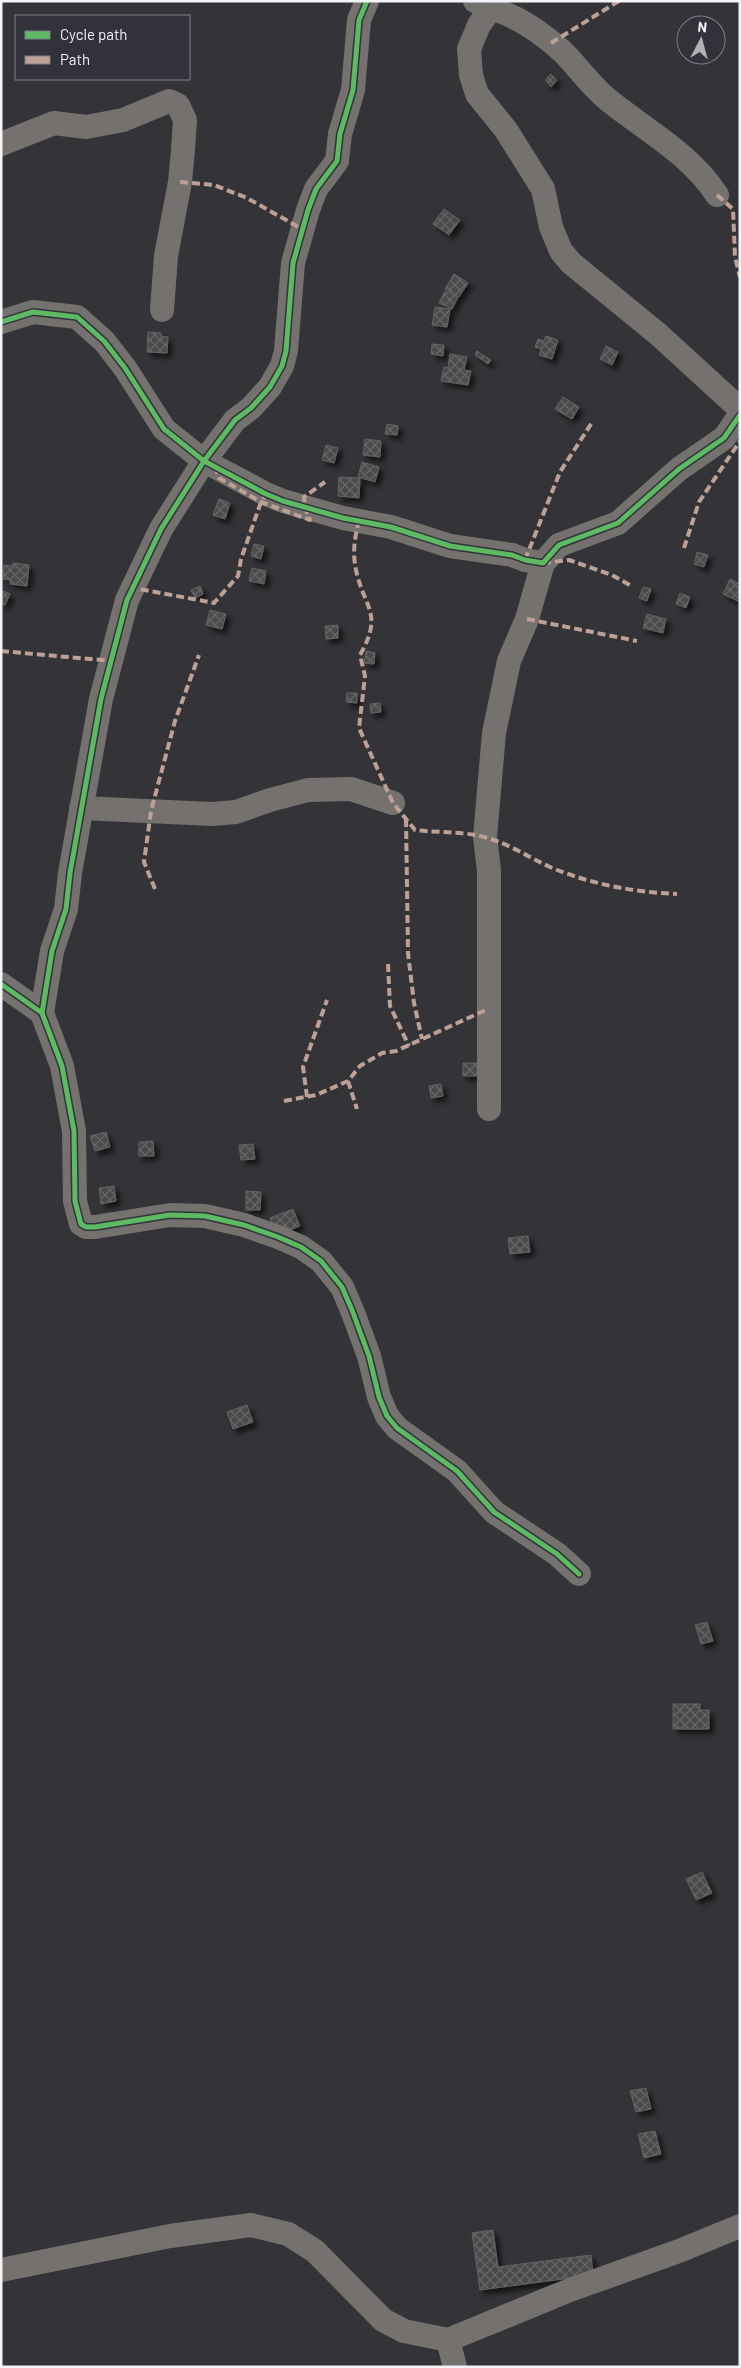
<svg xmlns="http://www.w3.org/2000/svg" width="741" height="2368" viewBox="0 0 741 2368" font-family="Barlow,sans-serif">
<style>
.building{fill:url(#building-cross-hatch);stroke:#636263;filter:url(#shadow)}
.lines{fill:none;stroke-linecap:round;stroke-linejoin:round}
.minor{stroke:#74716e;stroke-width:24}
.quiet{stroke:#bda197;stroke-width:4;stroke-dasharray:8 4;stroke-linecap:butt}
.cycleway-casing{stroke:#32333a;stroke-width:8}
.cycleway{stroke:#5cba63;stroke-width:5}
</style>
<defs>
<pattern id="building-cross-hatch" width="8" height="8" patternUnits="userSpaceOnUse" patternTransform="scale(1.25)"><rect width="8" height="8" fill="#4c4b4c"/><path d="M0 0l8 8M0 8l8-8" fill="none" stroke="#666667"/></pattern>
<filter id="shadow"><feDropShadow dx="4.5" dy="4.5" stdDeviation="2.5" flood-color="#0009"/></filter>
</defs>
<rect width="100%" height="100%" fill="#343438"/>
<!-- building -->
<g class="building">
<polygon points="551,74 557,80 551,87 545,80"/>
<polygon points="444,209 460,220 449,235 433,224"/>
<polygon points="454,274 468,283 459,297 445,289"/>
<polygon points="445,291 458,297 452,309 439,303"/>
<polygon points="435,307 450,309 447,327 432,325"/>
<polygon points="148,332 161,333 161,336 168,337 167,353 147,352"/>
<polygon points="546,336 558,340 552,359 539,355 541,349 535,347 538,339 544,341"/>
<polygon points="432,344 444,345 443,356 431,354"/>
<polygon points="606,346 618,352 612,365 600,359"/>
<polygon points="477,351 491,360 488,364 475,355"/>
<polygon points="450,354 467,357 464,370 471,371 468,385 441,381 444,367 448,368"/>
<polygon points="563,397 579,407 572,419 555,409"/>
<polygon points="387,424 398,426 397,435 385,434"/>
<polygon points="365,439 381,441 380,457 363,455"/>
<polygon points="326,445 338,448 334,463 322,460"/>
<polygon points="362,462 379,467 375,482 358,477"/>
<polygon points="339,477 360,478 359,498 338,496"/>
<polygon points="219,499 230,503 225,519 213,515"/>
<polygon points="254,544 264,546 261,559 251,556"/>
<polygon points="697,552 708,555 704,567 694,564"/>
<polygon points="13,563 29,565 27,586 10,584 10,580 3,579 4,565 12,566"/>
<polygon points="252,568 266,571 264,584 249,581"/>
<polygon points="730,579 740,584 740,602 723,594"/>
<polygon points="200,586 203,594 195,598 191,590"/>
<polygon points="643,587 651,589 647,601 639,598"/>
<polygon points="1,590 10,594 5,605 1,604"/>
<polygon points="680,593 690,597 686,608 676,604"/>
<polygon points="210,610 226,614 222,629 206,625"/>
<polygon points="647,614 666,619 663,633 643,628"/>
<polygon points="338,625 338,638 326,639 325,626"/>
<polygon points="366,651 375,653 374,664 364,663"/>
<polygon points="347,693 357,693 357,703 346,702"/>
<polygon points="380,703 381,712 371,713 370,704"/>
<polygon points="463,1063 477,1063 478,1076 463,1076"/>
<polygon points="441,1084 443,1096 431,1098 429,1086"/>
<polygon points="106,1132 110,1147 95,1151 90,1136"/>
<polygon points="153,1141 154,1156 139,1156 139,1142"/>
<polygon points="253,1144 255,1159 241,1160 239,1145"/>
<polygon points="114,1186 116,1201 101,1204 99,1188"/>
<polygon points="246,1191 261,1192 260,1210 246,1210"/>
<polygon points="293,1209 300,1226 277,1235 270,1218"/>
<polygon points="528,1236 530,1252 510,1254 508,1238"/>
<polygon points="247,1405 253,1422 233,1429 227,1412"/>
<polygon points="707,1622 713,1641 701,1644 695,1625"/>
<polygon points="673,1704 700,1704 700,1710 709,1710 709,1729 673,1729"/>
<polygon points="702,1872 712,1893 696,1900 686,1879"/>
<polygon points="646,2088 651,2109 636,2112 630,2091"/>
<polygon points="655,2131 661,2154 644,2158 638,2134"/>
<polygon points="493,2230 498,2267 591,2255 593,2275 480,2290 472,2233"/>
</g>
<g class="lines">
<!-- minor -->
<g class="minor">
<polyline points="475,1 491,8 479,25 469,49 471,75 477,94 506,130 543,189 551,227 561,251 571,263 658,334 740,409"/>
<path d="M491,8C517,16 541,32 562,51C579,68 593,89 612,103C649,132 691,155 717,195"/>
<polyline points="1,144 54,123 86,127 123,120 169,101 178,105 185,120 183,150 180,182 166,256 162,310"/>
<polyline points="1,322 33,312 77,317 104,341 125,368 164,429 204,461 266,494 283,501 343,518 391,527 450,546 512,555 525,560 543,563 559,545 618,523 679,469 724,438 740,415"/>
<polyline points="81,808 212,814 236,812 270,800 308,790 351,789 393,803"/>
<polyline points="1,984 42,1013 62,1066 74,1131 75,1201 81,1224 86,1227 95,1227 170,1215 205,1216 244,1225 278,1237 301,1247 321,1261 342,1287 352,1310 369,1356 379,1397 387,1416 397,1428 457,1471 494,1512 557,1554 579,1574"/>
<polyline points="42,1013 52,951 66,909 70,873 101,699 127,600 161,529 204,461 235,420 251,408 270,387 282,366 286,351 293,263 308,210 316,189 337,161 340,134 353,90 359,20 367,1"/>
<polyline points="489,1109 489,871 485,837 494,733 509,661 527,619 543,563"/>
<polyline points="1,2270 170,2236 251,2225 288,2234 315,2251 383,2320 404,2331 448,2340 570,2290 679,2251 740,2226"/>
<polyline points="448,2340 455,2367"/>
</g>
<!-- quiet -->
<g class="quiet">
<polyline points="551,43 619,1"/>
<polyline points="180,182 214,185 247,198 302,229"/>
<polyline points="717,195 733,209 735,257 740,277"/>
<polyline points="215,466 219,478 261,502 310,520 305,507 304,497 325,482"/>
<path d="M359,520C355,537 352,552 356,570C364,608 384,613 360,655L365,676L359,728L393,803L415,830C439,833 461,831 484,837C508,843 528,857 550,867C590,884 633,892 677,894"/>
<polyline points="684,548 699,502 740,441"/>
<polyline points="525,560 560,472 593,421"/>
<polyline points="543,563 569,560 612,575 633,587"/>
<polyline points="129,587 214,603 238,576 241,559 261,502 266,494"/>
<polyline points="527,619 637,641"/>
<polyline points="1,651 112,661"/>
<polyline points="406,819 408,953 414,1003 422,1039"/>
<polyline points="155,889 144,862 151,811 175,721 199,655"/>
<polyline points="388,964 390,1006 409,1046"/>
<polyline points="348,1081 357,1109"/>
<polyline points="307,1097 303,1067 327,1000"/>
<polyline points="284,1101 316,1095 348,1081 360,1066 382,1053 396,1051 488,1009"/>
</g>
<defs>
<g id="cycleway">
<polyline points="1,322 33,312 77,317 104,341 125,368 164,429 204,461 266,494 283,501 343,518 391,527 450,546 512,555 525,560 543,563 559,545 618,523 679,469 724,438 740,415"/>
<polyline points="1,984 42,1013 62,1066 74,1131 75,1201 81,1224 86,1227 95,1227 170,1215 205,1216 244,1225 278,1237 301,1247 321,1261 342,1287 352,1310 369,1356 379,1397 387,1416 397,1428 457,1471 494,1512 557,1554 579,1574"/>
<polyline points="42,1013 52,951 66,909 70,873 101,699 127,600 161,529 204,461 235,420 251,408 270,387 282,366 286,351 293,263 308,210 316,189 337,161 340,134 353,90 359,20 367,1"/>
</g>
</defs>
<!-- cycleway casing -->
<use href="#cycleway" class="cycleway-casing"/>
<!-- cycleway -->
<use href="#cycleway" class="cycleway"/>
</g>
<!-- border -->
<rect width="741" height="2368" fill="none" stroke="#f3f4f8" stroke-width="5"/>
<!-- legend -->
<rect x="15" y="15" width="175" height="65" fill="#32333a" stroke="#7f8086"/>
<rect x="25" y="31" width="25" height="8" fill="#5cba63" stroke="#7f8086"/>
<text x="60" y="40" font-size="15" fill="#f3f4f8">Cycle path</text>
<rect x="25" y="56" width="25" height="8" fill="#bda197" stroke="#7f8086"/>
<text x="60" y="65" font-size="15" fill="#f3f4f8">Path</text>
<!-- north arrow -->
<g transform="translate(701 40) rotate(6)"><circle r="24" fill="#32333a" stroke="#7f8086"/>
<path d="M0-4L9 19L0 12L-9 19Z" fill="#b0b1b5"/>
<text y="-8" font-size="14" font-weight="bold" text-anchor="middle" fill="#f3f4f8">N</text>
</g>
</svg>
